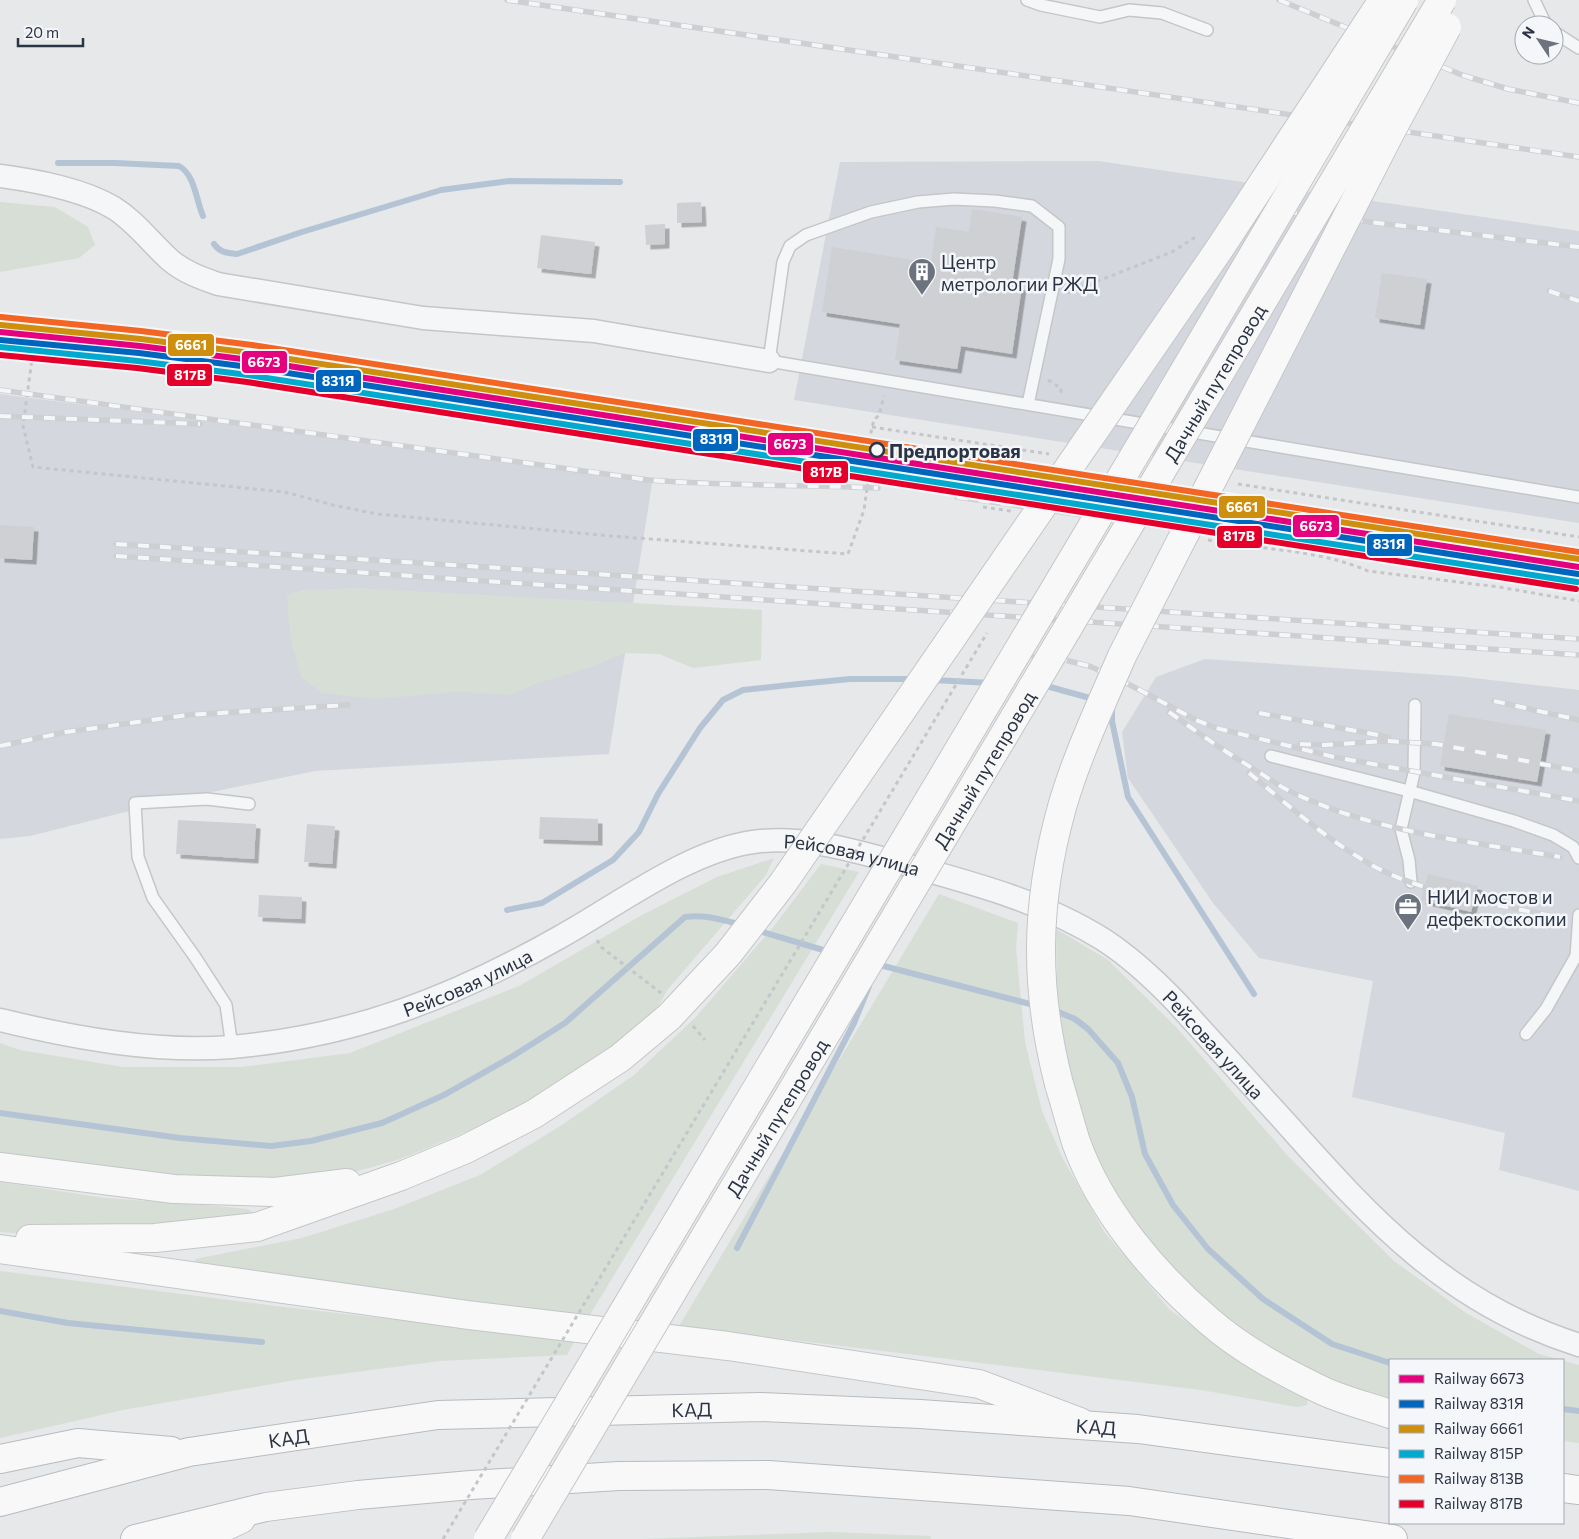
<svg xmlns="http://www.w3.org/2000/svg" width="1579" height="1539" viewBox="0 0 1579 1539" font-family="Commissioner,sans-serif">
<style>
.built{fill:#d4d7dd}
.green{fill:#d6ded6}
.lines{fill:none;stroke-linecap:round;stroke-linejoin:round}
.stream{stroke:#b4c4d5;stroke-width:6}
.building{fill:#ced0d3;filter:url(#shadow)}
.lane-casing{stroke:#c4c6c8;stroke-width:14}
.street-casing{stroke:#c4c6c8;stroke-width:25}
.secondary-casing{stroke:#c4c6c8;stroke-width:30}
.highway-casing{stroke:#b8bbbf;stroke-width:30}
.path{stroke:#c5c6ca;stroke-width:3;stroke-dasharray:4 4;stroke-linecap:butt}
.lane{stroke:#f5f6f7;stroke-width:11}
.street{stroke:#f5f6f7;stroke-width:22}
.secondary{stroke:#f8f8f8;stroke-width:28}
.highway{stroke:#f8f8f8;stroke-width:28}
.rail-casing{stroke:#cecfd2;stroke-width:5.5}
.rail{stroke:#f4f6f9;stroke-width:4;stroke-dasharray:11;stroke-linecap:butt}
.secondary-bridge-casing{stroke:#c4c6c8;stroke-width:30;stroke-linecap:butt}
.path-bridge{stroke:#c5c6ca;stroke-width:3;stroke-dasharray:4 4;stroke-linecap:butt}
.secondary-bridge{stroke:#f8f8f8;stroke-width:28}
.rail-1-casing{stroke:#f4f6f9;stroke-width:10}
.rail-2-casing{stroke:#f4f6f9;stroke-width:10}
.rail-3-casing{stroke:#f4f6f9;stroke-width:10}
.rail-4-casing{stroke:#f4f6f9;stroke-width:10}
.rail-5-casing{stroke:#f4f6f9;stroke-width:10}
.rail-6-casing{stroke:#f4f6f9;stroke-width:10}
.rail-1{stroke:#e5007d;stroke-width:6}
.rail-2{stroke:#0065bd;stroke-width:6}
.rail-3{stroke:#ce8f0e;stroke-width:6}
.rail-4{stroke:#00a9ce;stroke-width:6}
.rail-5{stroke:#f26522;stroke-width:6}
.rail-6{stroke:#e4002b;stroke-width:6}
.stop-dot{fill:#f4f6f9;stroke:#2b3445;stroke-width:2.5}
.labels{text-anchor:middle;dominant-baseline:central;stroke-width:5;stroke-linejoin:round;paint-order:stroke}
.poi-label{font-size:19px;fill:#2b3445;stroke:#f4f6f9;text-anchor:start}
.street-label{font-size:19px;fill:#2b3445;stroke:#f4f6f9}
.stop-label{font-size:19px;font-weight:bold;fill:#2b3445;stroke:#f4f6f9;text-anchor:start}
.line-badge{stroke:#f4f6f9;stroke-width:2}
.badge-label{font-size:14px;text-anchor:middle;font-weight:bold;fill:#fff}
</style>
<defs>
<filter id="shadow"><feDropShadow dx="4.5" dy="4.5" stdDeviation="0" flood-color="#0004"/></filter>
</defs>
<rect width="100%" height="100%" fill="#e6e8ea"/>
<!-- built -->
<g class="built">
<polygon points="1098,161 1579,231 1579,523 794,400 840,162"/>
<polygon points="0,394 653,478 609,754 315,771 177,799 30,836 0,839"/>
<polygon points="1205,659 1456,676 1579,690 1579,1191 1499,1170 1505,1133 1352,1097 1373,981 1259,958 1213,903 1128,778 1122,732 1156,677"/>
</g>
<!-- green -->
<g class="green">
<polygon points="0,202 55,207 88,227 95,245 79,258 0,272"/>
<polygon points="357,588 762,610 761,660 693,668 659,654 625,653 591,667 535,684 510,695 459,692 376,699 322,693 301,677 293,649 289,626 287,595 302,590"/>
<polygon points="774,858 766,875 668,989 657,1008 614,1049 530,1102 459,1135 400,1159 323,1181 262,1186 75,1165 0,1154 0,1043 20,1050 123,1067 242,1067 350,1053 519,986 642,915 717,877"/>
<polygon points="821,864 859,872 588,1318 197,1265 195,1259 302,1238 394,1209 480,1175 562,1125 634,1075 696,1017 774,926"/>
<polygon points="939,894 1018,923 1016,948 1025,1042 1042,1111 1063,1159 1105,1233 1170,1310 1263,1377 1308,1396 1307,1405 1297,1407 1201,1390 679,1326"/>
<polygon points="1056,929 1108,960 1177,1028 1287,1155 1394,1261 1466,1313 1539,1354 1579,1365 1579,1443 1563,1441 1563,1360 1390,1360 1390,1400 1354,1388 1276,1355 1224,1320 1142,1238 1100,1169 1075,1109 1058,1031"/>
<polygon points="0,1182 105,1198 217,1206 248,1209 253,1213 252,1218 32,1234 0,1232"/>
<polygon points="0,1271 284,1307 575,1340 567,1355 440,1361 295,1380 123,1410 0,1438"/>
<polygon points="830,1532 930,1536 931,1539 642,1539"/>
</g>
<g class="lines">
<!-- stream -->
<g class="stream">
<path d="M58,163H115L179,166C195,175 196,200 203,216"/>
<path d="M214,244C220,253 228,253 237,254L302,232L441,190L509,181L620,182"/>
<polyline points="932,680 991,683"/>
<polyline points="1041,686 1050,687 1097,700"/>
<polyline points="1112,706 1112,721 1128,797 1254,994"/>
<polyline points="507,910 542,903 613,860 639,832 658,794 700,728 723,700 743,690 789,685 850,679 914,679"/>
<polyline points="756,930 830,952"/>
<polyline points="876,964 1038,1006"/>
<polyline points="1051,1009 1075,1019 1088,1029 1118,1063 1132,1097 1145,1154 1173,1205 1208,1249 1263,1299 1332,1344 1390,1363"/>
<path d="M0,1113L180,1138L271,1146L311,1141L382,1123L444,1095L513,1056L565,1023L685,917C704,914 723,920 742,925"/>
<polyline points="737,1248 854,1023 869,986"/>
<polyline points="0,1311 68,1323 262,1342"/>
<polyline points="1563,1409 1579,1411"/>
</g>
</g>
<!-- building -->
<g class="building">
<polygon points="701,202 702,222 677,223 677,203"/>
<polygon points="972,209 1022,217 1012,284 1022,286 1012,354 961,346 957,369 895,360 900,324 822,312 832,247 931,263 936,227 969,232"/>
<polygon points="665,224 665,244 646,245 645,225"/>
<polygon points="541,235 595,242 591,274 537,268"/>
<polygon points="1382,273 1427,279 1420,325 1375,318"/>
<polygon points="0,525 34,527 32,560 0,558"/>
<polygon points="1449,714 1546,730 1537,782 1440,766"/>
<polygon points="540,817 598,819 598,841 539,839"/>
<polygon points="178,820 256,824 254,859 176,854"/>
<polygon points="307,824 335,826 332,864 304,862"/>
<polygon points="1428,874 1478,886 1471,912 1421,900"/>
<polygon points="259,895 302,897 301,919 258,917"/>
</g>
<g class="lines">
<defs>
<g id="lane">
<polyline points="1027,0 1041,5 1100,17 1129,10 1162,13 1207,30"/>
<polyline points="1534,0 1546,25"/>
<polyline points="1554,32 1579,48"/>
<polyline points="1028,404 1059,259 1059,227 1032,206 995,201 954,199 918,202 871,212 806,235 790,246 783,262 769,361 1579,497"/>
<polyline points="1271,756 1409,791 1514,821 1553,835 1573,847 1579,858"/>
<polyline points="1411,882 1409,860 1401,829 1414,773 1415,705"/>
<polyline points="1576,956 1579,915"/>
<polyline points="1526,1034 1546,1009 1576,956 1579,956"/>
<polyline points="232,1047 226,1005 195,957 153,898 138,857 135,803 207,799 249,804"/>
</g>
<g id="street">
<path d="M0,176C37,181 82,189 114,208C136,222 151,243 170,260C184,272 201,278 218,284L423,318L594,331L769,361"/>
<path id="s1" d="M0,1020C74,1038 156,1053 232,1047C355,1036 454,997 560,937C618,905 688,851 753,842C803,835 855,851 903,864C972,883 1042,901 1104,940C1130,957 1154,979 1176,1002C1212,1042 1249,1082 1285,1122C1373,1221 1449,1304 1579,1345"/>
</g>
<g id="secondary">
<path d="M1059,1084C1065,1103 1070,1123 1076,1142C1100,1210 1155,1275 1209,1321C1241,1349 1280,1370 1319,1389C1341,1400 1367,1406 1390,1414"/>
<polyline points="0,1167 174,1189 275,1192 347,1183"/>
<polyline points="30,1239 155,1238 257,1227 401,1176 466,1149 534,1114 620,1058 669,1017"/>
<polyline points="0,1249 468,1315 728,1346 979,1384 1080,1422"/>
<polyline points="199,1539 241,1519"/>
</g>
<g id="highway">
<polyline points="0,1459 78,1443 171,1451"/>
<polyline points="1563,1488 1579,1490"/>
<path id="s2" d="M0,1502L189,1452L438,1415L760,1407L920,1414L1138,1429L1390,1463"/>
<polyline points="135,1539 266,1507 358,1495 471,1485 619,1476 768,1475 1129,1501 1393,1539"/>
</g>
</defs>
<!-- lane casing -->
<use href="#lane" class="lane-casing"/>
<!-- street casing -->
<use href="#street" class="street-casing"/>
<!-- secondary casing -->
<use href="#secondary" class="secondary-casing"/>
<!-- highway casing -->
<use href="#highway" class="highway-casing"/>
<!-- path -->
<g class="path">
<polyline points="1067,293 1172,252 1194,238 1196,239"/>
<polyline points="1048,380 1061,388 1061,394"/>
<polyline points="872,427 1049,454"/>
<polyline points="865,466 248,371 136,356 31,346 18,346 17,350 32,359 23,426 33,467 285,492 333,505 377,514 611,536 848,554 864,510 870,467 865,466 872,427 874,420 879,415 884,396"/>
<polyline points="1238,484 1579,537"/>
<polyline points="983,507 1011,511"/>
<path d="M1208,540C1261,550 1318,549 1368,571L1499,587L1579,601"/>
<polyline points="597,940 601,947 661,993"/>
<polyline points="693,1026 705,1040"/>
</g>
<!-- lane -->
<use href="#lane" class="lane"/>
<!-- street -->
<use href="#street" class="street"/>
<!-- secondary -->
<use href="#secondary" class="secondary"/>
<!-- highway -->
<use href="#highway" class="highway"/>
<defs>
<g id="rail">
<polyline points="507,0 1579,157"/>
<polyline points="1279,0 1462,75 1508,89 1579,103"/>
<polyline points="1286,212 1579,247"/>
<polyline points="1549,291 1579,301"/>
<path d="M0,390L649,480C725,486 802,485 878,488"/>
<polyline points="0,416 200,424"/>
<polyline points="957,497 1579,587"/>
<polyline points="116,544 596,574 1579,639"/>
<polyline points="116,556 1579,655"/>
<polyline points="1034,657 1065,660 1089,666 1117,678 1196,720 1216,728 1334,757 1579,801"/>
<polyline points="1494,701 1579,720"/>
<path d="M1169,712C1198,733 1227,753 1257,771C1271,780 1285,790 1300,796C1382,833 1472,842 1560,857"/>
<polyline points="1259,713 1389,737"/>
<polyline points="1300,744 1325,745 1386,741 1436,744 1579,771"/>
<polyline points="0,746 66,732 188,715 348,705"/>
<path d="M1249,773C1288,805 1325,838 1368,863C1424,895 1500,905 1562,918"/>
</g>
</defs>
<!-- rail casing -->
<use href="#rail" class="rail-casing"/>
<!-- rail -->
<use href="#rail" class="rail"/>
<defs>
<g id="secondary-bridge">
<polyline points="669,1017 728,954 783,883 1220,248 1383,0"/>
<path d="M1059,1084C1034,987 1035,904 1062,807C1077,755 1101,705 1122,656L1390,133L1447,27"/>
<polyline points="488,1539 1127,468 1404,0"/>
<path id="s3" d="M525,1539L1442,0"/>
</g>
</defs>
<!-- secondary-bridge casing -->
<use href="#secondary-bridge" class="secondary-bridge-casing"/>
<!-- path-bridge -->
<polyline class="path-bridge" points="443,1539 987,633"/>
<!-- secondary-bridge -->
<use href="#secondary-bridge" class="secondary-bridge"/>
<defs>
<polyline id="rail-1" points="0,332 140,346 250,360 1579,567"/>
<polyline id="rail-2" points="0,340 139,353 249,367 1578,574"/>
<polyline id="rail-3" points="1,325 141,339 251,353 1579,559"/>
<polyline id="rail-4" points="0,347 138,361 248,375 1577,582"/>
<polyline id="rail-5" points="1,317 141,331 252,345 1579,552"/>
<polyline id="rail-6" points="0,355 137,368 247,382 1576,589"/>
</defs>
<!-- rail-1 casing -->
<use href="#rail-1" class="rail-1-casing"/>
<!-- rail-2 casing -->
<use href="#rail-2" class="rail-2-casing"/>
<!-- rail-3 casing -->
<use href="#rail-3" class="rail-3-casing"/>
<!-- rail-4 casing -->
<use href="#rail-4" class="rail-4-casing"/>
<!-- rail-5 casing -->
<use href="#rail-5" class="rail-5-casing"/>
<!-- rail-6 casing -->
<use href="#rail-6" class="rail-6-casing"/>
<!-- rail-1 -->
<use href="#rail-1" class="rail-1"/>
<!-- rail-2 -->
<use href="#rail-2" class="rail-2"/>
<!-- rail-3 -->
<use href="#rail-3" class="rail-3"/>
<!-- rail-4 -->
<use href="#rail-4" class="rail-4"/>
<!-- rail-5 -->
<use href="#rail-5" class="rail-5"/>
<!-- rail-6 -->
<use href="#rail-6" class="rail-6"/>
</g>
<!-- icons -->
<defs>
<symbol id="building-pin" viewBox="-11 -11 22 30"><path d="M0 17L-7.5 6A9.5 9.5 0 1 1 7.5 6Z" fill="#6c737f" stroke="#f4f6f9"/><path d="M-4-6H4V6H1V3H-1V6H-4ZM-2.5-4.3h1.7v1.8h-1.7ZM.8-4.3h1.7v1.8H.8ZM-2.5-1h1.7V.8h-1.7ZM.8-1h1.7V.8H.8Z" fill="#fff"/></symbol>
<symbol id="office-pin" viewBox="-11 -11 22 30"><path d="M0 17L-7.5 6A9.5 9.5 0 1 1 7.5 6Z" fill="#6c737f" stroke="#f4f6f9"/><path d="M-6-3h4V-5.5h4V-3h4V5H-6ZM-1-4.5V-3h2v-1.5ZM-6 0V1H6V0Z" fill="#fff"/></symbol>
</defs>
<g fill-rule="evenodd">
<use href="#building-pin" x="906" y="256" width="32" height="43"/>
<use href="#office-pin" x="1392" y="891" width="32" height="43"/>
</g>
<!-- markers -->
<circle class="stop-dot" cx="877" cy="450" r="7"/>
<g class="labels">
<!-- poi labels -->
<g class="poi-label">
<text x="941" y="261">Центр<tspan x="941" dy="22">метрологии РЖД</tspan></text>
<text x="1427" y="896">НИИ мостов и<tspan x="1427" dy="22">дефектоскопии</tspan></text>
</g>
<!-- street labels -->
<g class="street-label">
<text stroke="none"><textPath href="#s3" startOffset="1346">Дачный путепровод</textPath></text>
<text stroke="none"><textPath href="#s3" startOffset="896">Дачный путепровод</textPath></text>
<text stroke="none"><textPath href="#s1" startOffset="900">Рейсовая улица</textPath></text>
<text stroke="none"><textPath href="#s1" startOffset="480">Рейсовая улица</textPath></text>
<text stroke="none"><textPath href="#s1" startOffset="1320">Рейсовая улица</textPath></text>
<text stroke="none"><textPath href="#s3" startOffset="491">Дачный путепровод</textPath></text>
<text stroke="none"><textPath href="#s2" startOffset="701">КАД</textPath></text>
<text stroke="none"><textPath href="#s2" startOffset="1106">КАД</textPath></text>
<text stroke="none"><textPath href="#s2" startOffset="296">КАД</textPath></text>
</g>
<!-- stop labels -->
<g class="stop-label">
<text x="889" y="450">Предпортовая</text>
</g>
</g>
<g class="line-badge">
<rect x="167" y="333" width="48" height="24" rx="5" fill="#ce8f0e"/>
<rect x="241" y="350" width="47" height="24" rx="5" fill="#e5007d"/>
<rect x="166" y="363" width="47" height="24" rx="5" fill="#e4002b"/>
<rect x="315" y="369" width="47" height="24" rx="5" fill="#0065bd"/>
<rect x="692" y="428" width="47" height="24" rx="5" fill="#0065bd"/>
<rect x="767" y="432" width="47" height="24" rx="5" fill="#e5007d"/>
<rect x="802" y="460" width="47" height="24" rx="5" fill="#e4002b"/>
<rect x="1218" y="495" width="48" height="24" rx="5" fill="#ce8f0e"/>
<rect x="1292" y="514" width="48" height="24" rx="5" fill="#e5007d"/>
<rect x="1216" y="525" width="47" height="24" rx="5" fill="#e4002b"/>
<rect x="1366" y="533" width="47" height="24" rx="5" fill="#0065bd"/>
</g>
<g class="badge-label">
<text x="191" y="350">6661</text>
<text x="264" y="367">6673</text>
<text x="190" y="380">817В</text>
<text x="338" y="386">831Я</text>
<text x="716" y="444">831Я</text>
<text x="790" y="449">6673</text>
<text x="826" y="477">817В</text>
<text x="1242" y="512">6661</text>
<text x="1316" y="531">6673</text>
<text x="1239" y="541">817В</text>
<text x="1389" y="549">831Я</text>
</g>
<!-- legend -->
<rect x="1389" y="1359" width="175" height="165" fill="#f4f6f9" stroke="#a4a8b1"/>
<rect x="1399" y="1375" width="25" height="8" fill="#e5007d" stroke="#a4a8b1"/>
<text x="1434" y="1384" font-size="15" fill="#2b3445">Railway 6673</text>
<rect x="1399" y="1400" width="25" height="8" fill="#0065bd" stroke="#a4a8b1"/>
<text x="1434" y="1409" font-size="15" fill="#2b3445">Railway 831Я</text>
<rect x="1399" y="1425" width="25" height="8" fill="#ce8f0e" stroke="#a4a8b1"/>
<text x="1434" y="1434" font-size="15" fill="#2b3445">Railway 6661</text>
<rect x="1399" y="1450" width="25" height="8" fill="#00a9ce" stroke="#a4a8b1"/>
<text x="1434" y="1459" font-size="15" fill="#2b3445">Railway 815Р</text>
<rect x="1399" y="1475" width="25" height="8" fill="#f26522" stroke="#a4a8b1"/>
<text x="1434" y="1484" font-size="15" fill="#2b3445">Railway 813В</text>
<rect x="1399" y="1500" width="25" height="8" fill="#e4002b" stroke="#a4a8b1"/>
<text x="1434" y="1509" font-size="15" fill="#2b3445">Railway 817В</text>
<!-- north arrow -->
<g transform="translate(1539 40) rotate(305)"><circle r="24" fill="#f4f6f9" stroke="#a4a8b1"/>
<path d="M0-4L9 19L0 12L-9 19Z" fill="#6c737f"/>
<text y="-8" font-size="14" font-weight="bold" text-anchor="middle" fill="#2b3445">N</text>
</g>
<!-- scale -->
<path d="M18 38v8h65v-8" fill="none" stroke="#2b3445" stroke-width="2.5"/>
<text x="25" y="38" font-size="15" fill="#2b3445" stroke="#f4f6f9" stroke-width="4" paint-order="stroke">20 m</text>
</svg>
